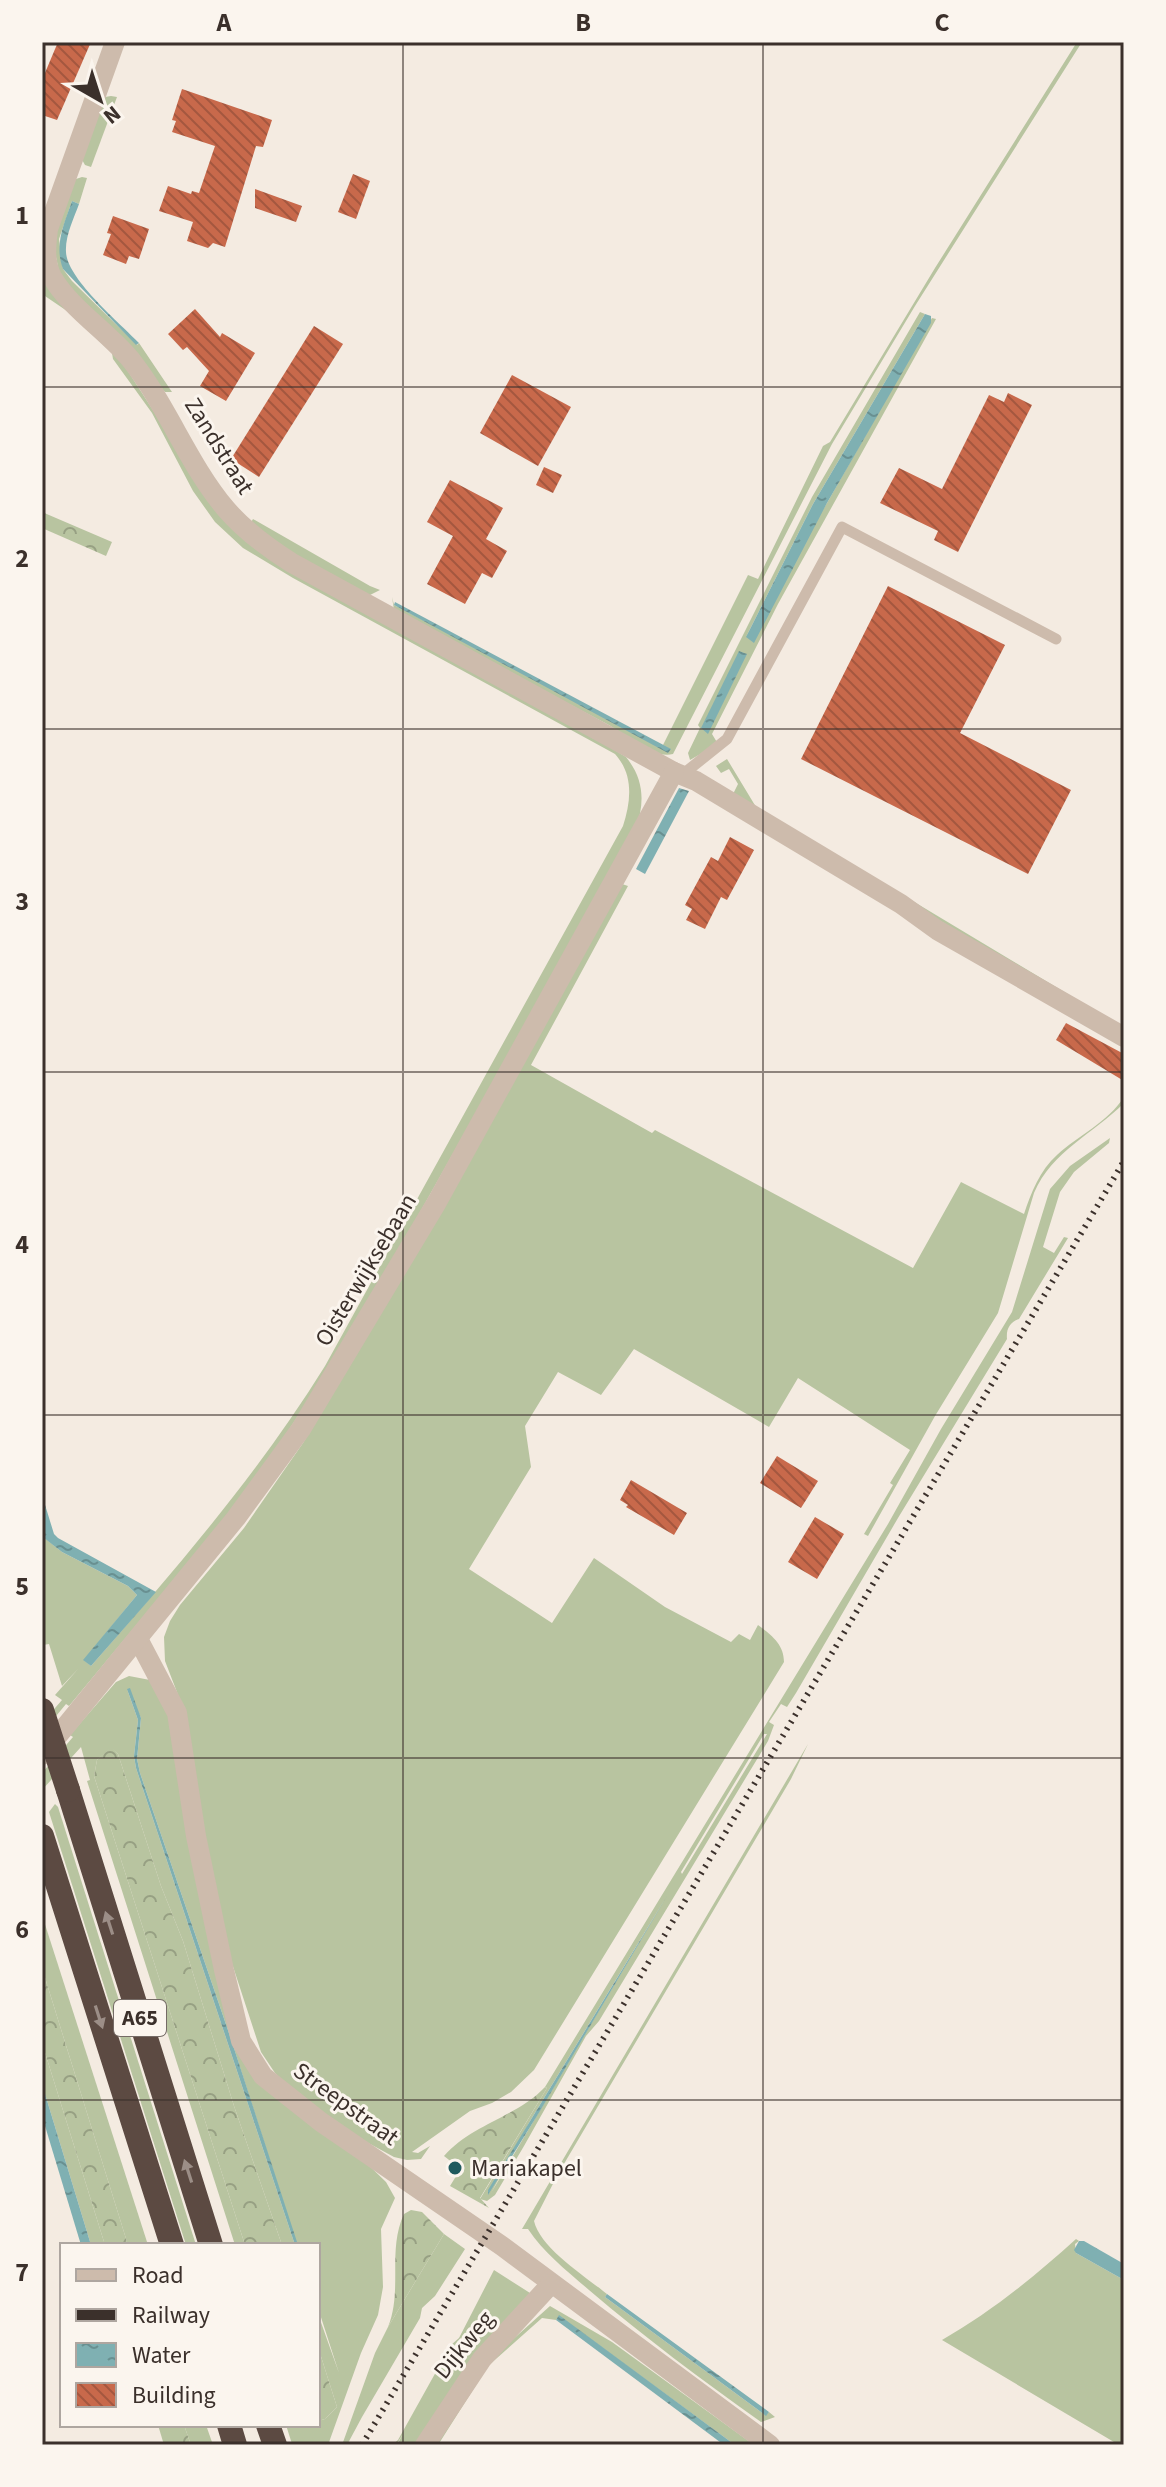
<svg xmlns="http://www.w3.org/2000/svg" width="1166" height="2487" viewBox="0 0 1166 2487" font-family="'Source Sans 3',sans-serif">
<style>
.grass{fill:#b8c4a0;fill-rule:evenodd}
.forest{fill:url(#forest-crowns)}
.water{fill:url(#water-ripples)}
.building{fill:url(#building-back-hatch)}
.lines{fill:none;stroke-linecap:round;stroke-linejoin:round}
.service{stroke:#cdbbac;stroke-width:11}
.minor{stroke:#cdbbac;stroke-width:20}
.motorway{stroke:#5c4a42;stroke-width:24}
.rail{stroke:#3b302b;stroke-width:6;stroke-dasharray:2 6;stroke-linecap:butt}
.motorway-bridge{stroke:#5c4a42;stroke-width:24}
.oneway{fill:#9c8e87}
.grid{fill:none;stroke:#3b302b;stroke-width:2;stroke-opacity:0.55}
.poi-dot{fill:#1f5a5e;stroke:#fbf5ee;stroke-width:3}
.labels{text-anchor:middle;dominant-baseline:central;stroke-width:6;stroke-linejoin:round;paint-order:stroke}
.shield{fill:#fbf5ee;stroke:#756b66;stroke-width:2}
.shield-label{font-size:22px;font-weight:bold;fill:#3b302b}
.street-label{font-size:24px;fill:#3b302b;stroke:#fbf5ee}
.poi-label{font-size:24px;fill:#3b302b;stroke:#fbf5ee;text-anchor:start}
.neatline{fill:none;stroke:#3b302b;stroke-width:3}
.grid-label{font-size:26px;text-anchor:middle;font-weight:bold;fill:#3b302b}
</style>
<defs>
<pattern id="forest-crowns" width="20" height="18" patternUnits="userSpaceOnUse" patternTransform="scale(2)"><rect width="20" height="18" fill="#b8c4a0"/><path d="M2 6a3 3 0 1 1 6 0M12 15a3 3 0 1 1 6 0" fill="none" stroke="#97a083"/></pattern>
<pattern id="water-ripples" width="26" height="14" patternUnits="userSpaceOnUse" patternTransform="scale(2)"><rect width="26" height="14" fill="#7fb0b2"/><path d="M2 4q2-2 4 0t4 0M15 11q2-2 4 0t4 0" fill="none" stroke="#699091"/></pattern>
<pattern id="building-back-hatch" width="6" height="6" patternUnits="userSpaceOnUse" patternTransform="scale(2)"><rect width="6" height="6" fill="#c8694b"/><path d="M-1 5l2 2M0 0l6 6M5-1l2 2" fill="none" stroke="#a4573f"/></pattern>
</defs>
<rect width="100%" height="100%" fill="#f4ebe1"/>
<!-- grass -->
<g class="grass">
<path d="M1077,42H1082L915,306L832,444L673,754C651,759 625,734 607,724C536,687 465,648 394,610L392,597L394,605L670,749L663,745L748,575L758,579L823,446L830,442L935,268Z"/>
<polygon points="111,96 117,97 91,167 85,165 81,158 105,97"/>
<polygon points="82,177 87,178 79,204 72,201 59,239 63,269 72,281 137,345 139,343 172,392 165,392 72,291 59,272 53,242 73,180"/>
<path d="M42,274L115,351L216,508L626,757C644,779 645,802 636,828L351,1335L252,1486L69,1706L66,1704L42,1733V1723L62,1700L55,1695L78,1669L62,1686L49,1644L43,1645L42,1642V1536L62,1552L128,1586L137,1595L84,1660L91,1666C175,1570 258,1474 325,1366L623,826C631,801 634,775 615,754L293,578L243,548L215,522L193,491L152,413L113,359L112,353L67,311L42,294Z"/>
<polygon points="920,312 925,314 813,504 746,637 827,503 932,318 936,319 778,604 712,734 718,744 690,760 688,753 700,728 698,725 812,497"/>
<polygon points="253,519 370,586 380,590 368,596 301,560 250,524"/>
<polygon points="727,759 756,807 1116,1023 1124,1025 1124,1031 732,796 738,784 729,769 721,773 716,766"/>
<path d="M622,884L628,886L531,1065L652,1133L655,1130L913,1268L961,1182L1024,1214C1031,1193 1040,1170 1057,1155C1079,1135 1108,1122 1124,1097V1103C1093,1134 1052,1151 1034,1193L998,1313L935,1416L868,1536L864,1534L893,1485L890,1483L910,1450L798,1378L769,1427L634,1349L601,1395L558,1372L525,1426L531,1467L469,1569L552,1623L594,1558L665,1607L731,1642L739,1634L750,1640L758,1625C771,1635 784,1644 784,1662L534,2070L511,2092L492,2103L470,2111L412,2152L418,2153L430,2146L421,2159L407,2160L394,2157L359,2138L299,2097L275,2073L261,2052L223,1936L180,1700L165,1661L164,1637L170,1621L180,1605L244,1528L303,1443L355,1357Z"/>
<path d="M1110,1138L1109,1143L1074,1172L1060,1192L1043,1247L1054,1253L1064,1237L1068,1238L1019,1319C1010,1322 1006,1329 1007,1339L898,1518L796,1693L787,1707L781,1704L769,1722L774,1725L768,1741L599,2021L586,2036L524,2146L495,2195L487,2201L480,2199L547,2088L545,2087L888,1524L941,1429L1012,1312L1050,1189L1070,1166ZM764,1734H767L682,1874L681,1872ZM665,1899L491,2193L530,2121Z"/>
<polygon points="129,1676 150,1680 165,1701 253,2065 351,2148 386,2182 395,2198 381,2229 383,2287 378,2315 361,2353 328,2445 292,2444 286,2425 318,2425 318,2421 325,2419 337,2407 318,2347 318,2314 339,2373 318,2308 318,2245 297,2245 231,2039 140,1773 137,1759 141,1718 127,1689 138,1720 134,1756 136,1768 295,2245 282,2245 234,2106 183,1941 161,1886 118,1754 111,1748 97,1760 94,1776 245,2245 235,2245 87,1781 90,1780 81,1747 42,1790 42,1773 73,1737 70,1735 116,1682"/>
<path d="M808,1744L791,1779L558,2174L534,2221C540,2248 586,2277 607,2294L605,2297L761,2412L766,2415L769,2412L775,2417L761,2422C702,2380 644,2337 589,2290C567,2271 544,2253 528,2229H522Z"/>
<polygon points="55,1804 58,1807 196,2245 186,2245 49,1812"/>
<polygon points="42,1915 148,2245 128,2245 42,1968"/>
<polygon points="42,2043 105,2245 91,2245 42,2084"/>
<polygon points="444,2234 465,2249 435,2296 422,2308 420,2318 362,2417 347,2445 342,2445 375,2353 388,2327"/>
<path d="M1076,2239L1079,2241L1075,2244L1076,2253L1124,2280V2445H1119L942,2340C991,2312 1034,2277 1076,2239Z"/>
<polygon points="494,2270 530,2293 422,2445 397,2445 403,2434 396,2445 392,2445 398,2440 451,2345 459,2338"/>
<polygon points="550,2306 612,2342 754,2445 735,2445 559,2316 556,2320 542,2318 488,2366 438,2445 434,2445 482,2367"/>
<polygon points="184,2425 206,2425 213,2445 191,2445"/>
</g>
<!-- forest -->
<g class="forest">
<polygon points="42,512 112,542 106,556 42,528"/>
<polygon points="111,1747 118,1754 161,1886 183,1941 234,2106 282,2245 245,2245 94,1776 97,1760"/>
<polygon points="42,1968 128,2245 105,2245 42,2043"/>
<path d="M545,2087L547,2088L480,2198L489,2208L450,2186L458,2173V2167L444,2156C472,2124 517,2117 545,2087Z"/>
<path d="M411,2210L422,2212L444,2234L388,2327C403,2290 387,2250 404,2214Z"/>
<polygon points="318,2347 337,2407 325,2419 318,2421"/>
<polygon points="158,2425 184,2425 191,2445 164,2445"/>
</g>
<!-- water -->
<g class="water">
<path d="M72,201L79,204C74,218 65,236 66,252C67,279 120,323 139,343L136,345L63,269C54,245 64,224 72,201Z"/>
<polygon points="925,314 931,316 931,323 827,503 754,643 746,637 813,504"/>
<polygon points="395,602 671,749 668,753 394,605"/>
<polygon points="739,651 747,654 708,734 701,728"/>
<polygon points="679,788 689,791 645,874 636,869"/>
<polygon points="42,1495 54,1534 58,1538 156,1592 91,1666 83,1660 137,1595 128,1586 62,1552 44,1538"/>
<polygon points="130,1688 141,1718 137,1759 140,1773 231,2039 298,2245 295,2245 136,1768 134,1756 138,1720 127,1689"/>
<polygon points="667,1896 540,2111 488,2195 488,2190"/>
<polygon points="42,2084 91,2245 81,2245 42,2116"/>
<polygon points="1079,2241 1084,2241 1124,2264 1124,2280 1076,2253 1074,2250"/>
<polygon points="607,2294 765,2409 769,2412 766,2416 761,2412 605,2297"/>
<polygon points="559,2315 735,2445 724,2445 556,2320"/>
</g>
<!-- building -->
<g class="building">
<polygon points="58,42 91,42 57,120 42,115 42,80"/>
<polygon points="182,89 272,120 263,147 256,146 225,247 213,243 208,248 187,241 193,222 159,211 168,186 191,194 192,191 199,193 215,146 172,132 176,121 172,120"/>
<polygon points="353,174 370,181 356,219 338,212"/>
<polygon points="255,189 302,206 296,222 255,208"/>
<polygon points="113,216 149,229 139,259 129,256 126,264 103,255 111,234 107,233"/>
<polygon points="195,309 220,337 222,333 255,353 226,401 200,386 209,371 187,347 183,350 168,334"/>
<polygon points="314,326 343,344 259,477 231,459"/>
<polygon points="512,375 571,407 538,466 480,433"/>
<polygon points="1008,393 1032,405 958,552 934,540 938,531 880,503 899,468 942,489 989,395 1004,402"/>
<polygon points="544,467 562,475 553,493 536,485"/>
<polygon points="450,480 503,508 486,539 507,551 492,578 482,573 465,604 427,584 453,536 427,522"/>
<polygon points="888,586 1005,645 960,733 1071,790 1028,874 801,759"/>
<polygon points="730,837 754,850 727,900 721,897 705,929 686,920 692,909 685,905 711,857 718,861"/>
<polygon points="1066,1023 1124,1054 1124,1081 1056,1040"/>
<polygon points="777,1456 818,1481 801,1508 760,1483"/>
<polygon points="631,1480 687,1513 674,1535 626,1507 628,1505 620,1500"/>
<polygon points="815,1517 844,1534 817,1579 788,1562"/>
</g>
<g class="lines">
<!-- service -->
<polyline class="service" points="682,775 727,739 842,527 1056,639"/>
<!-- minor -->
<g class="minor">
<path d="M115,42L48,229C46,245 44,262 52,277C70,308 108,332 131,360C168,407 188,464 226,509C245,531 268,548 292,563L674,772L696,781L901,904L937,930L1124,1037"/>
<polyline points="138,1639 177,1713 196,1836 224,1970 241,2041 263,2076 321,2122 502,2246 770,2445"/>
<polyline points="42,1755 236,1518 301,1429 437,1202 674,772"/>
<polyline points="425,2445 482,2359 551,2284"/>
</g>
<!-- motorway -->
<g class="motorway">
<polyline points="68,1790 211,2245"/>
<polyline points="42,1836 172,2245"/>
<polyline points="229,2425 235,2445"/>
<polyline points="268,2425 275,2445"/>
</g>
<!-- rail -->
<polyline class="rail" points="362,2445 1124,1161"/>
<!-- motorway-bridge -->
<polyline class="motorway-bridge" points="42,1710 68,1790"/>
</g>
<!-- one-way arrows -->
<defs><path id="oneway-solid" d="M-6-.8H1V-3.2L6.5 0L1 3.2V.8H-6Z" transform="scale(2)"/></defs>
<g class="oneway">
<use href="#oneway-solid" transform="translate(109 1923) rotate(-108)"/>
<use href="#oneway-solid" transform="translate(99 2017) rotate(72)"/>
<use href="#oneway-solid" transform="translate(188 2171) rotate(-108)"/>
</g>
<!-- grid -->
<path class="grid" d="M403,42V2445M763,42V2445M42,387H1124M42,729H1124M42,1072H1124M42,1415H1124M42,1758H1124M42,2100H1124"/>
<!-- markers -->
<circle class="poi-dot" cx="455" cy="2168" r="8"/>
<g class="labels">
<!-- shield labels -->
<rect class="shield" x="114" y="2000" width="52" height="36" rx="6"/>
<g class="shield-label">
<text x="140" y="2018">A65</text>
</g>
<!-- street labels -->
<g class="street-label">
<text transform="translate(219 446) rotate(58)">Zandstraat</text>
<text transform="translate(366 1270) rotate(-59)">Oisterwijksebaan</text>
<text transform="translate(346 2104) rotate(36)">Streepstraat</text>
<text transform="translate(464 2345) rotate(-51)">Dijkweg</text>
</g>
<!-- poi labels -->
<g class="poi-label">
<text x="471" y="2168">Mariakapel</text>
</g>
</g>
<!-- border -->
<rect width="1166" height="2487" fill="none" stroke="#fbf5ee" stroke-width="88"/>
<!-- legend -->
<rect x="60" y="2243" width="260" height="184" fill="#fbf5ee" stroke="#aea6a0" stroke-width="2"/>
<rect x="76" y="2269" width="40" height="12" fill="#cdbbac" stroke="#aea6a0" stroke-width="2"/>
<text x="132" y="2283" font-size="24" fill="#3b302b">Road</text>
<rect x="76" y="2309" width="40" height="12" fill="#3b302b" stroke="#aea6a0" stroke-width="2"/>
<text x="132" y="2323" font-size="24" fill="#3b302b">Railway</text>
<rect x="76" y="2343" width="40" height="24" fill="url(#water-ripples)" stroke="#aea6a0" stroke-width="2"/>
<text x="132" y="2363" font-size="24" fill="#3b302b">Water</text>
<rect x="76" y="2383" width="40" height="24" fill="url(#building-back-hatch)" stroke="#aea6a0" stroke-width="2"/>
<text x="132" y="2403" font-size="24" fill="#3b302b">Building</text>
<!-- north arrow -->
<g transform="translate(100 100) rotate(141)" stroke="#fbf5ee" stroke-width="6" paint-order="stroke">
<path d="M0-6L14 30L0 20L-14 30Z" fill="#3b302b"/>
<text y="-12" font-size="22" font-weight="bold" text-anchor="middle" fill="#3b302b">N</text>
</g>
<rect x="44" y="44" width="1078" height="2399" class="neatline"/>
<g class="grid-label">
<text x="224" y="31">A</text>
<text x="583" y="31">B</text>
<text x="942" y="31">C</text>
<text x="22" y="224">1</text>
<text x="22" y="567">2</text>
<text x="22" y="910">3</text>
<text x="22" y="1253">4</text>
<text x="22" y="1595">5</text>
<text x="22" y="1938">6</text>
<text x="22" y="2281">7</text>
</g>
</svg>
